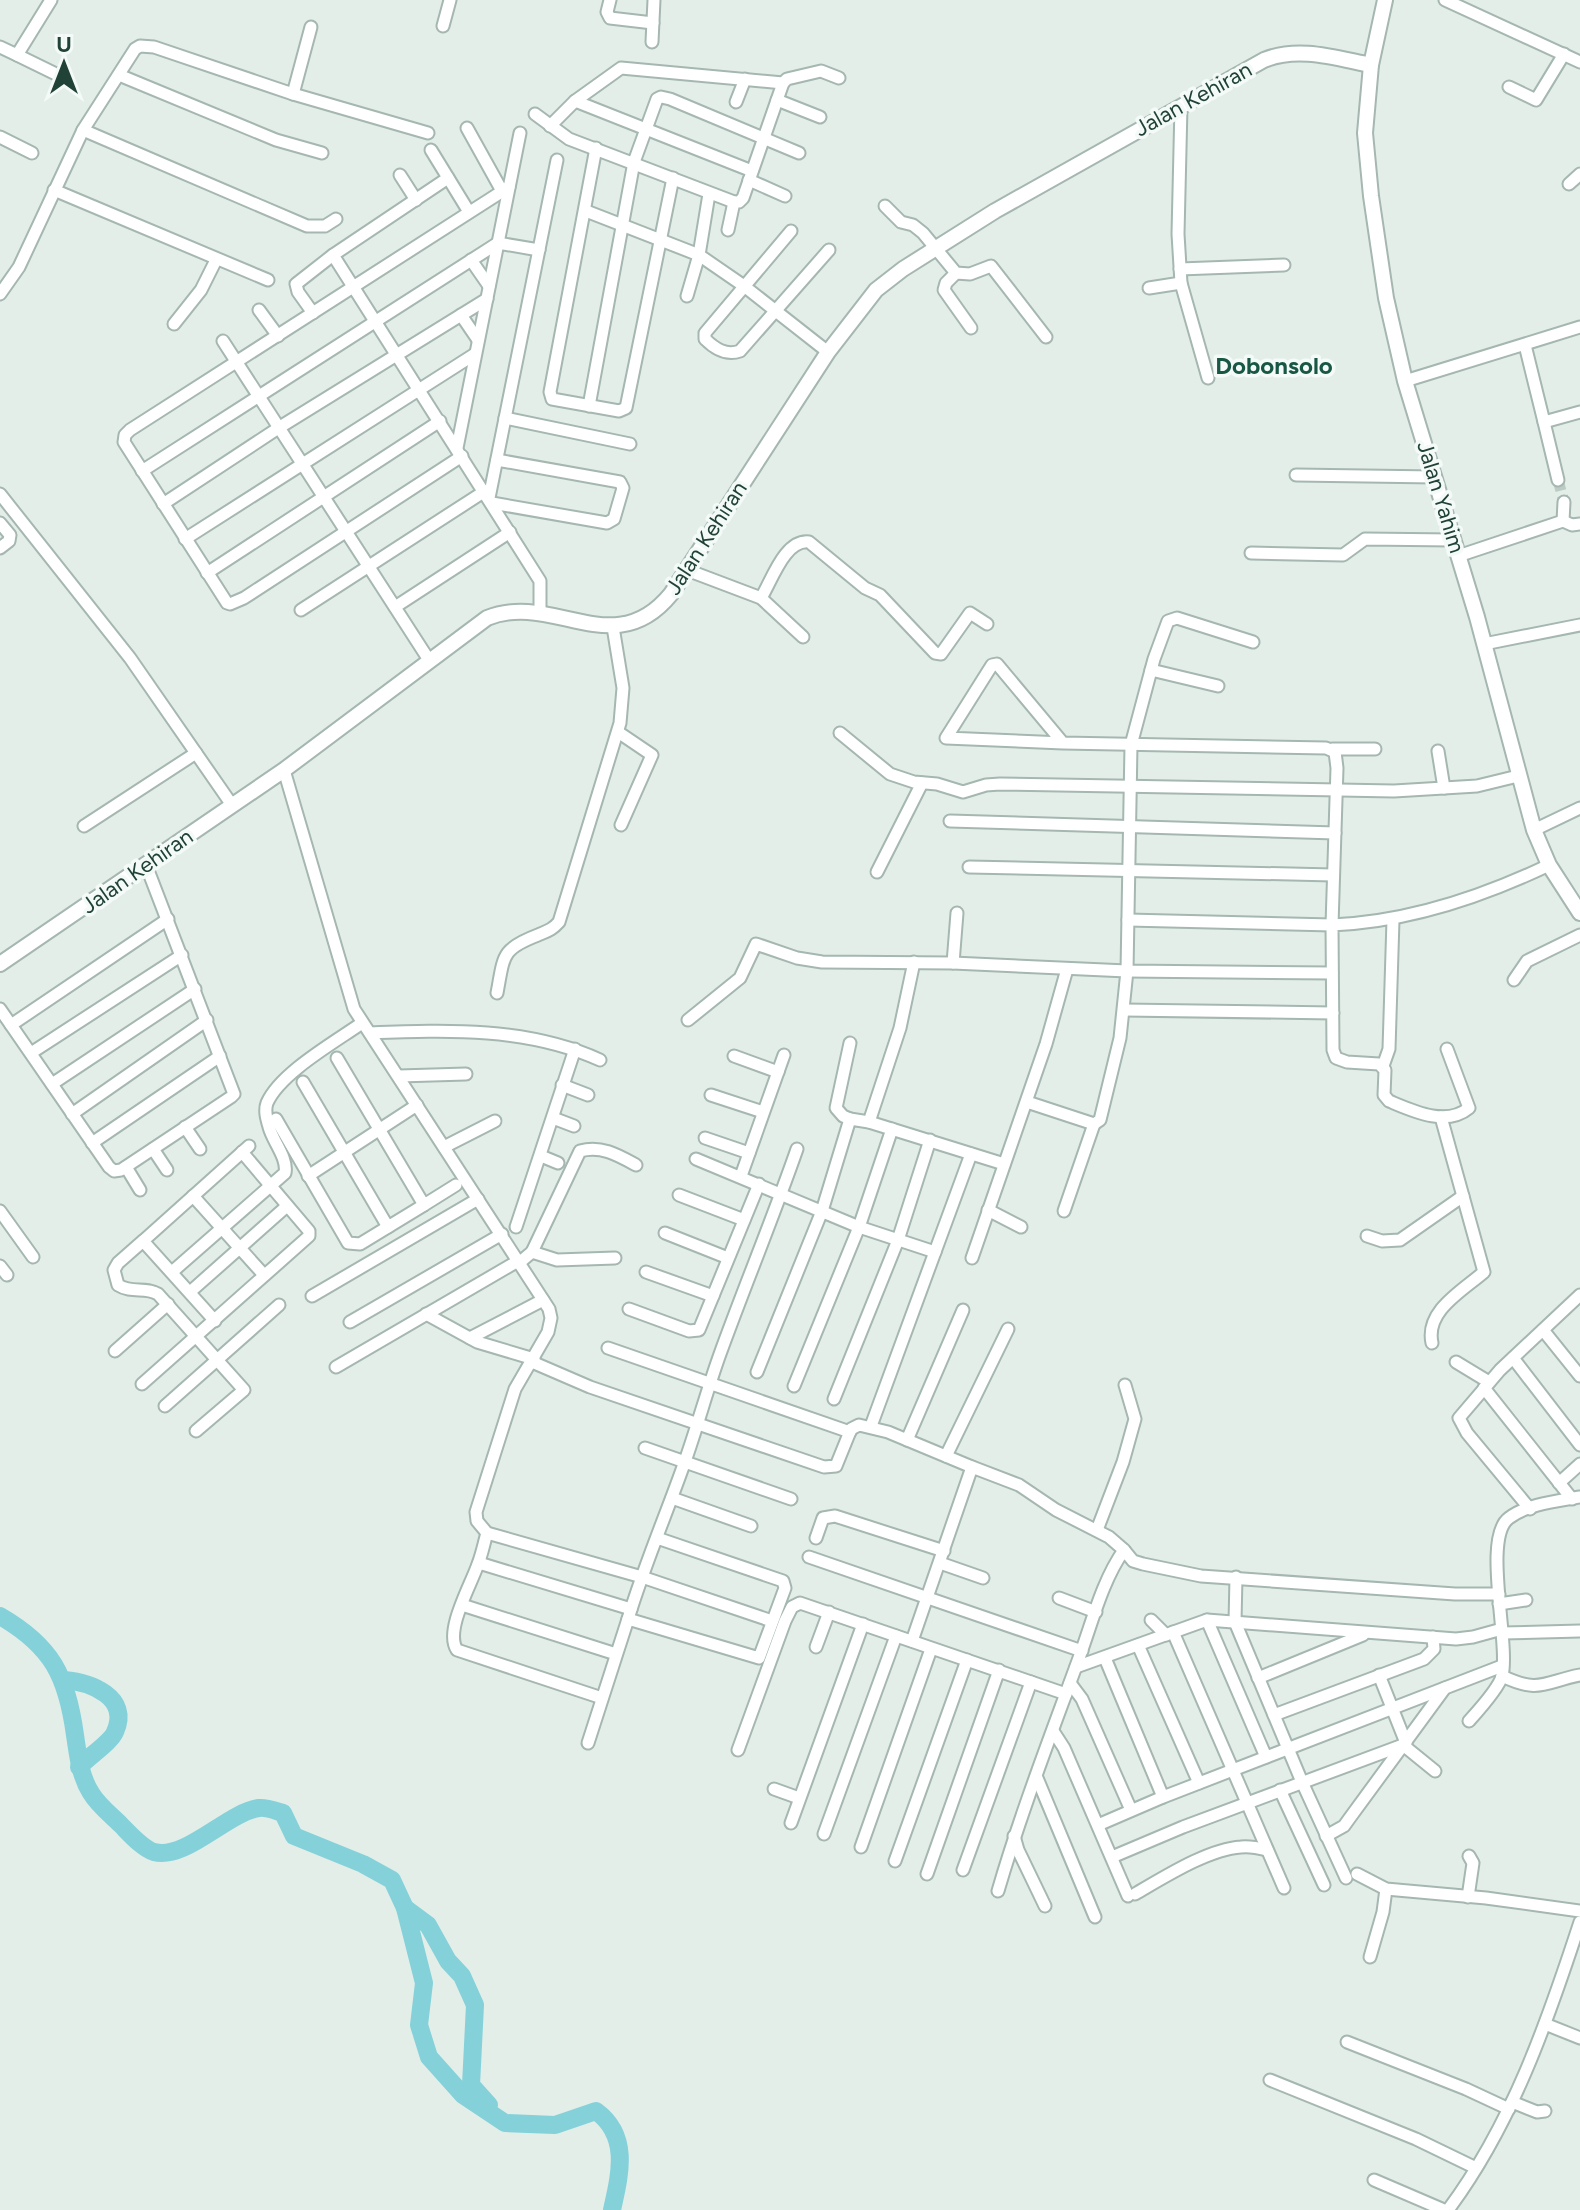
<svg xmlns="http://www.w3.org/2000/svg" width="1580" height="2210" viewBox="0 0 1580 2210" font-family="Figtree,sans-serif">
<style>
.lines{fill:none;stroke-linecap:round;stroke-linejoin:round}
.river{stroke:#84d1da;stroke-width:18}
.minor-tunnel{stroke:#bcccc5;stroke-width:11;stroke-dasharray:11 5.5;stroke-linecap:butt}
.minor-casing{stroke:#a5b7b0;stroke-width:15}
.tertiary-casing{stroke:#a5b7b0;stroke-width:18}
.minor{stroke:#fff;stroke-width:11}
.tertiary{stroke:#fff;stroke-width:14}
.labels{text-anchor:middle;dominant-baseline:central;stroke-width:7;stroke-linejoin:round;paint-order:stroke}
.street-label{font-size:22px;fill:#204237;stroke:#f4faf7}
.neighbourhood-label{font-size:24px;font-weight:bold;fill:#195745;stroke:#f4faf7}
</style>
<rect width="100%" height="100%" fill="#e3eee9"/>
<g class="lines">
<!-- river -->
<g class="river">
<path d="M0,1616C52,1646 67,1676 75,1735C78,1755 80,1776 91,1793C98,1805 111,1815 121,1825C129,1833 142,1848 154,1852C185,1861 228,1812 259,1808C266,1807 276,1811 283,1813L294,1836L363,1864L392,1880L405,1908L424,1983L419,2025L429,2057L463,2095L505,2123L555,2125L596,2111C630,2136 620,2174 612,2210"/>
<path d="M64,1680C90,1682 131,1697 115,1732C111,1742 88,1757 79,1767"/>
<polyline points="405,1908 428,1925 448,1961 462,1976 475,2005 471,2085 489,2105"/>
</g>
<!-- minor-tunnel -->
<polyline class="minor-tunnel" points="1558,480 1564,502"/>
<defs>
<g id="minor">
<polyline points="610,0 607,12 610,18 653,23"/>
<polyline points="1445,0 1580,62"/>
<polyline points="443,26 450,0"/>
<polyline points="652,42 654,0"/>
<polyline points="0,47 17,55 51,0"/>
<polyline points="17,55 60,76"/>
<polyline points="119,75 276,140 322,153"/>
<polyline points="1509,87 1536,100 1564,54"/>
<polyline points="293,94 311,27"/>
<polyline points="777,100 820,117"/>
<polyline points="575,101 752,171"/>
<polyline points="736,102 745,79"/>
<polyline points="1181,106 1178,234 1181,283 1208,378"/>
<polyline points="535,114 569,139 734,202"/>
<polyline points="550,126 575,101 621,68 783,83 787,79 821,71 839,78"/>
<polyline points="467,128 502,191"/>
<polyline points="83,130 307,226 325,226 336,219"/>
<polyline points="0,137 32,153"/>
<polyline points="596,148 550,392 552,399 619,411 626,408 673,178"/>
<polyline points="431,150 469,212"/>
<polyline points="400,175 416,200"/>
<polyline points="448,178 333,255 540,581 540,612"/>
<polyline points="749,180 785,196"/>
<polyline points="1569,184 1580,174"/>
<polyline points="54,190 268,280"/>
<polyline points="885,206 901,222 913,225 923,233 956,273 970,274 991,266 1046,337"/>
<polyline points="586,211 699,255 744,286 828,352"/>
<polyline points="728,230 734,202 739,202 743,198 783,83"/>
<path d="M791,231L705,333V339C715,349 726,356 740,351L829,250"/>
<polyline points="471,260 489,286"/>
<polyline points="1180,269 1284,265"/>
<polyline points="956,273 946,283 944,290 971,328"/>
<polyline points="1149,288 1181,283"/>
<polyline points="0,294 19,267 83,130 135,49 140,46 154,47 293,94 428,133"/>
<polyline points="687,296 699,255 709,194"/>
<polyline points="259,310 278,336"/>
<polyline points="313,313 298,292 296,284 333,255"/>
<polyline points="461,315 478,340"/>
<polyline points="174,324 201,290 216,260"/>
<polyline points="223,341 429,660"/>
<polyline points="1525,345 1544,422 1580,412"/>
<polyline points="1405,381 1580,327"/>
<polyline points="589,406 634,162 657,99 661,97 670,99 799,153"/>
<polyline points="505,418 630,444"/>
<polyline points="1544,422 1558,480"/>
<polyline points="457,448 520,133"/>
<polyline points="462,456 244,598 230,604 227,603 124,442 125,435 130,430 509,187"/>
<polyline points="142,471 498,243 539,250"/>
<polyline points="1296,475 1435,477"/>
<polyline points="0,494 130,658 232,805"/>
<polyline points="489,498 557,160"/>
<polyline points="492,503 607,523 614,519 623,488 620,482 497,460"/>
<polyline points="163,504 280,427 487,299"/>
<polyline points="1563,521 1572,525 1580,524"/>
<polyline points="0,523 10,535 9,541 0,548"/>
<polyline points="185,539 475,354"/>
<polyline points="1251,553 1343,555 1365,539 1453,540"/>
<polyline points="1458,556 1563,521 1564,502"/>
<polyline points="687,570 761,598 803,637"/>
<polyline points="207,573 440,421"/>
<path d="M761,598C772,580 785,539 809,542L865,588L880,595L935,653L941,654L970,613L987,624"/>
<polyline points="395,607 510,532"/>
<polyline points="301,610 485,491"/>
<polyline points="1253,642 1177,618 1168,621 1154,659 1131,745 1127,971 1332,973"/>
<polyline points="1484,644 1580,625"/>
<polyline points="1151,670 1218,686"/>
<polyline points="618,732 652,755 621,825"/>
<polyline points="840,733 890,774 914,782 937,784 963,792 986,785 1000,784 1394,791 1477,786 1518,776"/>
<polyline points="1063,743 997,664 992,665 946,738 1063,743 1326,748 1335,752 1337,768 1332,925 1128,920"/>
<polyline points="1332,749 1375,749"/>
<polyline points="1438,751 1444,788"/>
<polyline points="284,770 354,1009 549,1309 551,1318 548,1332 515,1389 476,1512 477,1521 487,1533 642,1577 772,1621"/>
<polyline points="950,821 1335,833"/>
<polyline points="84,826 196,753"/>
<polyline points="1534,830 1580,808"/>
<polyline points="969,867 1333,875"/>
<polyline points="877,872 922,783"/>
<polyline points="953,963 957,913"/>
<polyline points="1514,980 1527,961 1580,935"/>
<path d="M497,993C504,956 501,949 538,935C547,931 552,930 559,922L620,723L623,688L613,627"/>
<polyline points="0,1009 109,1167 114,1171 121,1170 231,1097 234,1094 146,865"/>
<polyline points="1124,1010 1333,1013"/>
<polyline points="688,1020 740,978 756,944 797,958 822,962 953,963 1127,971 1120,1038 1100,1120 1094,1124 1027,1102"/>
<polyline points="11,1025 168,919"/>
<path d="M370,1033C448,1030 528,1027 600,1060"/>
<polyline points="850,1043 836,1108 843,1116 850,1119"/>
<path d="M1447,1049L1469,1108C1446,1127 1413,1111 1389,1101L1384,1095L1385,1070L1379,1064L1347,1062L1336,1058L1333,1050L1332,925C1407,922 1482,897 1549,865"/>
<polyline points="31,1053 182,955"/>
<polyline points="734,1056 778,1072"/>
<polyline points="337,1058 424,1205 456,1185"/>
<polyline points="1383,1066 1389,1049 1393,920"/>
<polyline points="399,1076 466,1074"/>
<polyline points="303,1082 388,1227"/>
<polyline points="52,1084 195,989"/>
<polyline points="562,1085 588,1095"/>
<polyline points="711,1095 763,1112"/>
<polyline points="72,1114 207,1020"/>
<polyline points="553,1118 574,1126"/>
<polyline points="276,1119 348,1243 360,1244 424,1205"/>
<polyline points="869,1122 900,1028 914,962"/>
<polyline points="185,1127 200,1149"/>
<polyline points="705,1138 749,1153"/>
<polyline points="92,1143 220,1056"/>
<polyline points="444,1147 495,1121"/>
<polyline points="153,1149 167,1170"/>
<polyline points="541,1156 558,1163"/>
<polyline points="696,1159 859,1227 935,1252"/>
<polyline points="126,1167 140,1190"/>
<polyline points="308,1176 417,1105"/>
<polyline points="741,1176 784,1055"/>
<polyline points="679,1195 744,1220"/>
<polyline points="193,1196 264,1275"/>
<polyline points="988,1210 1021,1227"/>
<polyline points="0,1211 33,1257"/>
<polyline points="1064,1211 1094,1124"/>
<polyline points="516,1227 575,1049"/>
<polyline points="665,1233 728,1258"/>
<polyline points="1367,1236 1382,1241 1400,1240 1463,1196"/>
<path d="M143,1241L118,1263L114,1270L118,1285C132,1294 145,1286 158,1294L244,1390L196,1431"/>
<polyline points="532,1252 557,1260 615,1258"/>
<polyline points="972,1258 1046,1044 1067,969"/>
<path d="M519,1263L532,1252L580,1151C601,1145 618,1155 636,1165"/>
<polyline points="0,1266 7,1275"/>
<path d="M172,1272L285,1173C288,1158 273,1142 269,1127C267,1120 264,1111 267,1103C280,1073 335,1042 362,1023"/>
<polyline points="646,1272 713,1296"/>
<polyline points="190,1292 287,1206"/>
<polyline points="312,1296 478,1199"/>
<polyline points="629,1309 689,1331 699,1330 759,1184"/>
<polyline points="426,1314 477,1342 534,1359"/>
<polyline points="215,1321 143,1241 249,1146"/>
<polyline points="350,1322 502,1234"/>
<polyline points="1543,1330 1580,1376"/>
<polyline points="470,1338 543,1300"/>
<path d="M1432,1343C1425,1311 1462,1291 1484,1272L1441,1117"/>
<polyline points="608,1348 850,1432"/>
<polyline points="115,1351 168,1304"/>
<polyline points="1513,1358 1580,1445"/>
<polyline points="532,1362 590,1387 824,1467 836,1466 851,1429 859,1425 888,1432 972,1467"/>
<polyline points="1456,1362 1489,1382"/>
<polyline points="336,1367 518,1261"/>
<polyline points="757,1372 822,1211 850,1119 869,1122 1004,1164"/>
<polyline points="142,1384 309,1236 309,1231 242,1152"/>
<polyline points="794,1386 859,1227 892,1129"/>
<polyline points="1484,1388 1572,1499"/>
<polyline points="834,1399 898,1240 930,1140"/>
<polyline points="165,1406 279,1305"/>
<polyline points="871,1426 971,1154"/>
<polyline points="907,1440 963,1310"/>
<polyline points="645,1448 791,1499"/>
<polyline points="946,1456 1008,1329"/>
<polyline points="1559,1483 1580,1464"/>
<polyline points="672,1498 751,1526"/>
<polyline points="1530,1509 1467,1433 1459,1418 1500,1370 1580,1295"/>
<polyline points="1097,1530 1123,1462 1135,1419 1125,1385"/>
<path d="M487,1533C484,1543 482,1554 478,1564C471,1585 444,1631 457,1650L602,1698"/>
<path d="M657,1538L783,1581L785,1588L759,1658L628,1619C644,1566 666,1515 684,1464C697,1428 707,1390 720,1354C745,1285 773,1218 797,1149"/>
<polyline points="816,1538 823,1518 835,1516 944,1551"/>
<polyline points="809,1557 1082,1651"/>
<polyline points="479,1563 631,1609"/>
<polyline points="940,1563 983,1578"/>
<polyline points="1236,1577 1235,1622 1302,1782 1346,1878"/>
<polyline points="1059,1598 1096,1612"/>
<polyline points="1499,1604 1526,1600"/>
<polyline points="462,1605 616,1654"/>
<polyline points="1151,1620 1166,1635"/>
<polyline points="1207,1620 1266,1757"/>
<polyline points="1173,1632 1284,1888"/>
<polyline points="1502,1633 1580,1631"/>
<polyline points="912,1641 972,1467 1019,1485 1056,1510 1109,1537 1124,1550"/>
<polyline points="1138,1645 1199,1783"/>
<polyline points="816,1647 829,1612"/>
<polyline points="1105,1658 1163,1797"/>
<polyline points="1076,1667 1207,1620 1456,1639 1473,1637 1502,1629"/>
<polyline points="1379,1675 1406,1743"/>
<path d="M1502,1676C1540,1694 1544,1682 1580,1675"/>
<polyline points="1258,1678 1363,1635"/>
<polyline points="1070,1683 1082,1699 1131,1810"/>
<polyline points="1274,1715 1424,1659 1434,1649 1433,1637"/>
<path d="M1469,1721C1478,1711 1499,1688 1502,1676C1510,1643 1482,1537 1509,1518C1527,1504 1558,1501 1580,1497"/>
<polyline points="1053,1731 1064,1748 1128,1896"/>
<polyline points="588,1743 628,1619"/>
<polyline points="738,1750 785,1621 792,1607 800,1603 1066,1694"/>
<polyline points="1037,1778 1095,1917"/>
<polyline points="774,1789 799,1798"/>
<polyline points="1280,1790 1324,1885"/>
<polyline points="791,1823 863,1624"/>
<polyline points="1098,1825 1163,1797 1445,1688"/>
<polyline points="824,1834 896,1636"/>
<polyline points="1014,1836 1018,1850 1045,1906"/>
<polyline points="1326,1836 1344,1826 1349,1819 1445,1688 1502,1666"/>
<polyline points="861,1847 931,1649"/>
<polyline points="1112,1857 1183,1827 1403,1745 1435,1771"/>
<polyline points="895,1861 967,1660"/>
<polyline points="963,1870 1031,1682"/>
<polyline points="927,1874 999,1670"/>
<polyline points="1357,1874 1386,1889 1486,1898 1580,1911"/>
<path d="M998,1891C1021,1812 1051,1735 1079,1658C1092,1623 1102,1581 1124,1550L1133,1561L1143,1564L1201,1576L1455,1594H1499"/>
<path d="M1135,1894C1163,1878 1208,1849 1241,1847C1250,1846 1259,1848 1267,1850"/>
<polyline points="1468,1897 1473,1863 1469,1856"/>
<polyline points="1370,1957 1383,1912 1386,1889"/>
<polyline points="1545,2024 1580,2038"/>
<polyline points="1347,2042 1466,2089 1509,2109"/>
<polyline points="1270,2080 1416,2139 1476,2168"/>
<polyline points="1512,2102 1537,2112 1545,2111"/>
<polyline points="1374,2180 1444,2210"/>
<path d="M1448,2210C1512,2124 1547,2023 1580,1922"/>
</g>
<g id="tertiary">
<polyline points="1385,0 1371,65 1365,133 1371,196 1386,298 1405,381 1477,617 1534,830 1549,865 1580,913"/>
<path d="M0,964L284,770L487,618C553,591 614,664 671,594L828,352L876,290L903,269L995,211L1264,60C1298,46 1335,58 1371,65"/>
</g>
</defs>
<!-- minor casing -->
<use href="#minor" class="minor-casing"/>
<!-- tertiary casing -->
<use href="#tertiary" class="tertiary-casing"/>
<!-- minor -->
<use href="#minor" class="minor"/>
<!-- tertiary -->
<use href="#tertiary" class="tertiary"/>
</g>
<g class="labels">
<!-- street labels -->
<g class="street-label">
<text transform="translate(1193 99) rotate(-29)">Jalan Kehiran</text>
<text transform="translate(1441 497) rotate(73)">Jalan Yahim</text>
<text transform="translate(706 538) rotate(-57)">Jalan Kehiran</text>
<text transform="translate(137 871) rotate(-35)">Jalan Kehiran</text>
</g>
<!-- neighbourhood labels -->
<g class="neighbourhood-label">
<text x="1274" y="365">Dobonsolo</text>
</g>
</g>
<!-- north arrow -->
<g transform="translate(64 64)" stroke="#f4faf7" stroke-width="6" paint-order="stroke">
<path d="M0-6L14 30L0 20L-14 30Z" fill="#204237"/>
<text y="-12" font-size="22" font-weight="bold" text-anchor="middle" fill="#204237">U</text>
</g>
</svg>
